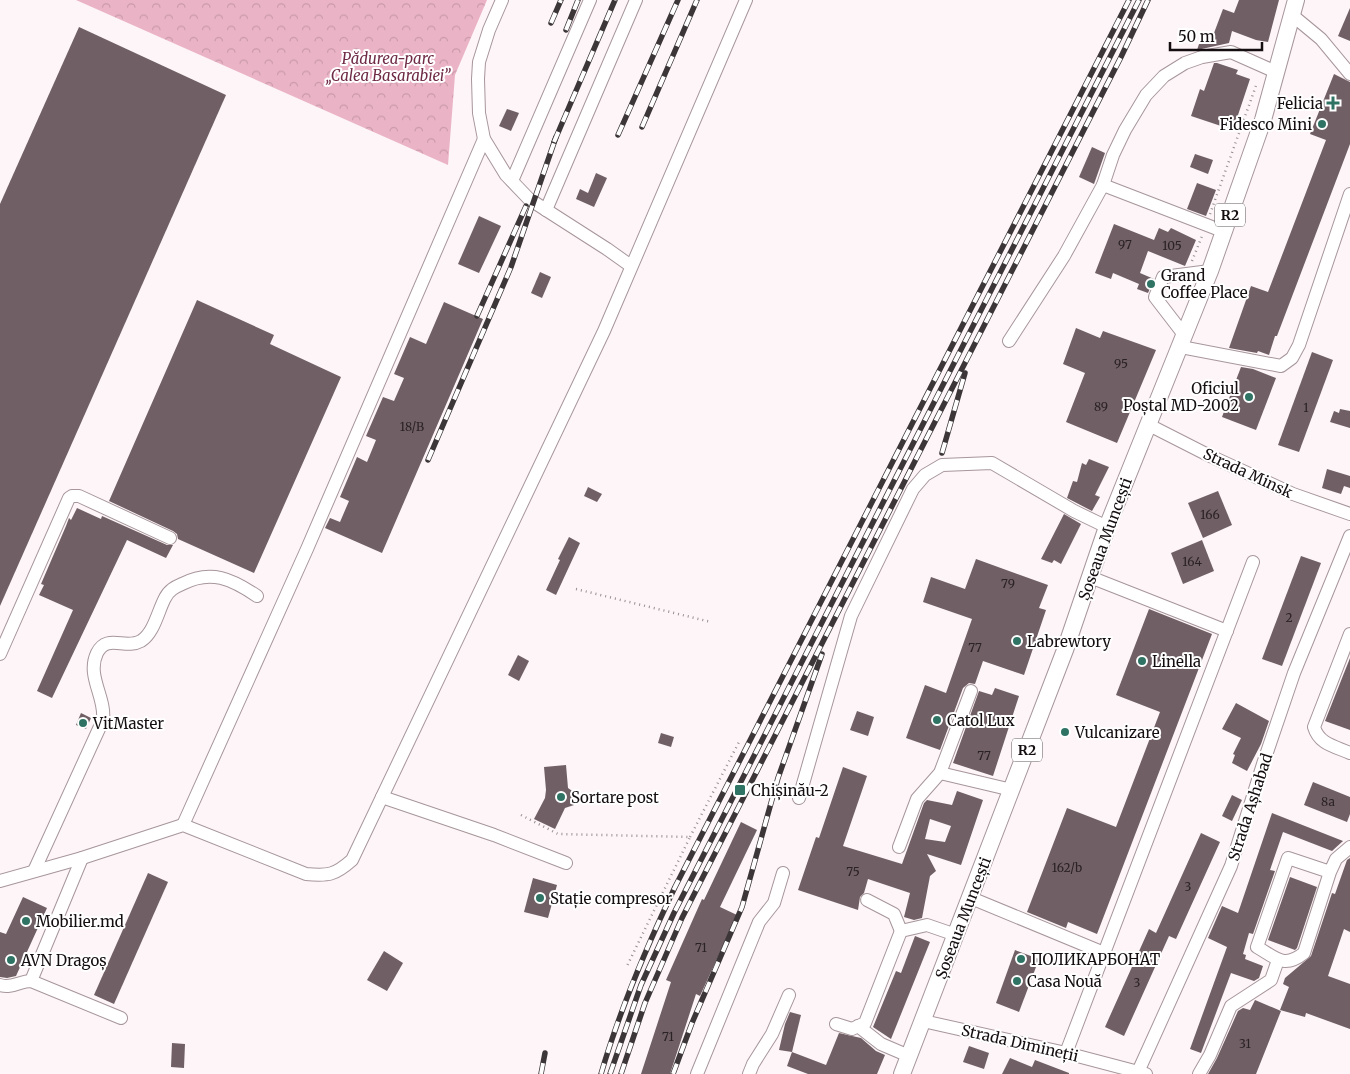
<svg xmlns="http://www.w3.org/2000/svg" width="1350" height="1074" viewBox="0 0 1350 1074" font-family="Merriweather,serif">
<style>
.forest{fill:url(#forest-crowns)}
.building{fill:#706065;fill-rule:evenodd}
.lines{fill:none;stroke-linecap:round;stroke-linejoin:round}
.minor-casing{stroke:#a7969b;stroke-width:14}
.major-casing{stroke:#a7969b;stroke-width:18}
.path{stroke:#979092;stroke-width:2.5;stroke-dasharray:1 4;stroke-linecap:butt}
.minor{stroke:#fff;stroke-width:12}
.major{stroke:#fff;stroke-width:16}
.rail-casing{stroke:#3c3638;stroke-width:5.5}
.rail{stroke:#fff;stroke-width:4;stroke-dasharray:11;stroke-linecap:butt}
.poi-dot{fill:#2f7365;stroke:#fff;stroke-width:2}
.labels{text-anchor:middle;dominant-baseline:central;stroke-width:4;stroke-linejoin:round;paint-order:stroke}
.number-label{font-size:12px;fill:#2b2225}
.shield{fill:#fff;stroke:#5a5658;stroke-width:1}
.shield-label{font-size:14px;font-weight:bold;fill:#140e10}
.park-label{font-size:15px;font-style:italic;fill:#6f2a46;stroke:#fff}
.poi-label{font-size:15px;fill:#140e10;stroke:#fff;text-anchor:start}
.street-label{font-size:15px;fill:#140e10;stroke:#fff}
</style>
<defs>
<pattern id="forest-crowns" width="20" height="18" patternUnits="userSpaceOnUse" patternTransform="scale(1.25)"><rect width="20" height="18" fill="#ebb4c6"/><path d="M2 6a3 3 0 1 1 6 0M12 15a3 3 0 1 1 6 0" fill="none" stroke="#c99aa9"/></pattern>
</defs>
<rect width="100%" height="100%" fill="#fdf5f7"/>
<!-- forest -->
<polygon class="forest" points="76,0 487,0 455,75 448,165"/>
<!-- building -->
<g class="building">
<polygon points="1239,0 1279,0 1268,42 1256,40 1232,31 1229,43 1197,50 1201,38 1211,41 1223,9 1234,13"/>
<polygon points="1350,8 1350,41 1338,36"/>
<polygon points="79,27 226,95 0,606 0,204"/>
<polygon points="1214,63 1217,63 1238,70 1236,74 1250,79 1233,130 1191,116 1200,89 1204,91"/>
<polygon points="1334,74 1350,82 1350,144 1277,336 1275,336 1269,355 1258,351 1257,353 1229,348 1251,286 1268,292 1326,140 1310,134"/>
<polygon points="507,109 519,113 511,131 499,126"/>
<polygon points="1092,147 1105,153 1094,184 1079,177"/>
<polygon points="1195,154 1213,160 1208,174 1190,167"/>
<polygon points="596,173 607,178 594,207 576,199 580,189 588,193"/>
<polygon points="1197,183 1216,190 1206,216 1187,209"/>
<polygon points="479,216 501,226 479,273 458,264"/>
<polygon points="1114,224 1154,240 1159,228 1168,232 1171,228 1196,240 1185,266 1148,251 1140,273 1154,279 1148,293 1137,289 1139,284 1113,273 1111,279 1095,273"/>
<polygon points="540,272 551,277 542,298 531,293"/>
<polygon points="197,300 274,335 270,344 341,377 254,573 178,539 177,534 173,531 109,501"/>
<polygon points="444,302 483,319 382,553 325,528 330,518 340,522 349,501 340,497 357,457 367,462 376,440 366,436 383,397 394,401 404,378 394,374 410,337 426,344"/>
<polygon points="1076,328 1100,338 1103,331 1156,350 1117,443 1066,422 1085,373 1063,364"/>
<polygon points="1312,352 1333,360 1299,452 1278,445"/>
<polygon points="1241,367 1253,369 1276,378 1256,430 1222,417"/>
<polygon points="1340,409 1350,411 1350,428 1330,422 1334,411 1339,413"/>
<polygon points="1089,459 1109,467 1095,495 1100,497 1092,511 1067,498 1073,481 1077,482 1082,463 1086,465"/>
<polygon points="1327,469 1350,476 1350,488 1344,486 1341,494 1322,488"/>
<polygon points="588,487 602,494 597,502 584,496"/>
<polygon points="1218,491 1232,525 1203,538 1188,503"/>
<polygon points="77,508 101,519 102,516 167,545 173,545 166,558 127,540 52,698 37,691 73,610 39,595 44,585 41,584 66,526 69,518 71,520"/>
<polygon points="1064,514 1081,524 1061,564 1054,560 1052,563 1041,559"/>
<polygon points="569,537 580,543 556,595 546,590 560,560 558,559"/>
<polygon points="1202,540 1214,571 1183,584 1171,553"/>
<polygon points="1301,556 1321,563 1282,666 1262,659"/>
<polygon points="976,559 1048,585 1039,608 1046,610 1024,675 983,661 975,684 969,683 963,688 940,750 906,738 925,685 946,693 972,619 923,602 931,577 965,589"/>
<polygon points="1149,609 1212,634 1097,934 1068,922 1066,928 1027,912 1067,808 1116,827 1160,712 1116,695"/>
<polygon points="518,655 529,661 519,681 508,675"/>
<polygon points="1350,658 1350,730 1325,721"/>
<polygon points="995,688 1019,696 993,776 953,763 979,691 992,695"/>
<polygon points="1236,703 1269,721 1261,744 1247,771 1232,763 1235,755 1233,754 1241,738 1222,729"/>
<polygon points="857,711 874,717 868,736 850,730"/>
<polygon points="81,713 91,718 86,729 76,725"/>
<polygon points="661,733 674,737 671,747 658,743"/>
<polygon points="566,765 568,788 575,793 577,799 574,805 565,808 555,829 534,819 545,798 546,790 544,767"/>
<path d="M843,767L867,776L843,846L902,864L924,803L927,800L952,805L957,791L983,800L961,865L927,854L936,871L930,876L922,918L914,920L904,917L910,893L868,879L864,893L860,897L858,910L798,890L816,837L819,838ZM930,819L951,826L945,842L925,839Z"/>
<polygon points="1313,782 1350,797 1350,814 1347,822 1304,805"/>
<polygon points="1232,795 1242,800 1232,821 1222,816"/>
<polygon points="1272,813 1343,841 1332,851 1283,832 1270,870 1275,871 1253,934 1249,933 1243,954 1246,955 1245,959 1263,966 1259,978 1254,981 1231,973 1201,1053 1190,1049 1227,947 1208,938 1222,906 1238,913"/>
<polygon points="741,822 757,830 720,907 737,915 700,996 696,994 670,1074 641,1074 671,982 666,980 702,899 704,900"/>
<polygon points="1201,833 1220,842 1176,939 1169,936 1124,1036 1105,1027 1149,929 1156,933"/>
<polygon points="1350,858 1350,932 1344,929 1328,976 1350,984 1350,1029 1306,1013 1305,1017 1280,1010 1289,987 1283,984 1285,978 1311,956 1332,893 1335,894 1347,860"/>
<polygon points="148,873 168,882 114,1004 94,995"/>
<polygon points="1290,877 1317,887 1297,948 1295,950 1268,940"/>
<polygon points="533,878 557,885 548,918 524,912"/>
<polygon points="23,897 47,908 16,976 7,978 0,977 0,932 6,934"/>
<polygon points="915,936 930,942 891,1039 873,1027 896,971 901,973"/>
<polygon points="1015,950 1039,959 1019,1012 996,1003"/>
<polygon points="384,951 403,963 387,991 367,980"/>
<polygon points="1255,1000 1281,1011 1256,1074 1208,1074 1217,1058 1238,1011 1243,1008 1250,1010"/>
<polygon points="790,1012 801,1015 792,1052 779,1050 785,1024"/>
<polygon points="839,1033 861,1038 876,1051 885,1055 877,1074 808,1074 787,1066 792,1052 826,1065"/>
<polygon points="172,1043 185,1044 184,1068 171,1067"/>
<polygon points="969,1046 989,1053 984,1069 963,1062"/>
<polygon points="1010,1058 1032,1067 1035,1060 1069,1073 1069,1074 1002,1074"/>
</g>
<g class="lines">
<defs>
<g id="minor">
<polyline points="502,0 489,30 479,62 478,79 479,113 484,139 506,175 529,199 607,249 631,266"/>
<polyline points="1292,15 1321,39 1350,74"/>
<polyline points="512,181 590,0"/>
<polyline points="1103,185 1225,232"/>
<polyline points="546,210 636,0"/>
<polyline points="1185,336 1155,297 1163,277 1210,271"/>
<polyline points="1009,341 1064,256 1103,185 1113,155 1125,130 1146,95 1164,76 1185,63 1202,57 1231,52 1276,72"/>
<polyline points="1181,347 1281,366 1292,358 1299,345 1350,194"/>
<polyline points="1149,425 1208,455 1293,494 1350,514"/>
<polyline points="1090,577 1227,631"/>
<path d="M1350,634L1314,727C1319,744 1334,746 1350,753"/>
<polyline points="0,654 69,498 72,496 79,496 170,538"/>
<polyline points="940,773 1012,790"/>
<polyline points="382,797 494,835 566,863"/>
<polyline points="799,798 851,616 913,489 925,475 942,465 992,463 1074,511 1107,527"/>
<polyline points="183,825 307,549 484,139"/>
<polyline points="899,847 917,799 940,773 971,691"/>
<path d="M34,871L103,720C106,697 86,676 97,653C107,633 125,650 141,641C154,633 158,611 165,598C169,590 175,587 182,584C211,569 232,579 257,596"/>
<path d="M1330,872L1288,858L1257,947C1276,958 1284,969 1304,953L1330,872L1336,859L1350,847"/>
<path d="M0,881L82,858L183,825L306,874C329,876 335,875 352,860L604,331L746,0"/>
<polyline points="971,898 1104,953"/>
<polyline points="867,900 894,914 901,931 927,925 956,935"/>
<polyline points="31,981 82,858"/>
<path d="M0,985C11,989 20,981 31,981L121,1018"/>
<polyline points="923,1021 1066,1053 1146,1074"/>
<polyline points="836,1024 852,1029 865,1023 901,931"/>
<polyline points="858,1026 881,1044 909,1056"/>
<polyline points="1066,1053 1253,562"/>
<polyline points="1138,1072 1231,866 1263,764 1294,673 1350,536"/>
<polyline points="697,1074 759,922 774,903 783,873"/>
<polyline points="749,1074 753,1064 772,1034 789,995"/>
<polyline points="1199,1074 1210,1055 1231,1006 1271,980 1278,960"/>
</g>
<polyline id="major" points="902,1074 1065,650 1107,527 1210,271 1263,120 1296,0"/>
</defs>
<!-- minor casing -->
<use href="#minor" class="minor-casing"/>
<!-- major casing -->
<use href="#major" class="major-casing"/>
<!-- path -->
<g class="path">
<polyline points="1210,214 1257,83"/>
<polyline points="1192,261 1202,236"/>
<polyline points="576,589 711,622"/>
<polyline points="521,815 558,834 690,837 626,968"/>
<polyline points="690,837 740,740"/>
</g>
<!-- minor -->
<use href="#minor" class="minor"/>
<!-- major -->
<use href="#major" class="major"/>
<defs>
<g id="rail">
<polyline points="551,23 561,0"/>
<polyline points="566,30 578,0"/>
<polyline points="642,127 697,0"/>
<polyline points="618,135 678,0"/>
<polyline points="554,142 615,0"/>
<polyline points="477,316 526,206"/>
<polyline points="942,453 965,373"/>
<polyline points="428,460 511,267 556,137"/>
<polyline points="541,1074 545,1053"/>
<path d="M601,1074C620,1009 646,948 675,887L1129,0"/>
<polyline points="610,1074 641,985 674,913 1139,0"/>
<polyline points="621,1074 645,1003 682,918 1121,57 1148,0"/>
<polyline points="673,1074 692,1023 742,907 778,778 822,654"/>
</g>
</defs>
<!-- rail casing -->
<use href="#rail" class="rail-casing"/>
<!-- rail -->
<use href="#rail" class="rail"/>
</g>
<!-- markers -->
<g class="poi-dot">
<path d="M1330.5 95.5h5v5h5v5h-5v5h-5v-5h-5v-5h5z"/>
<circle cx="1322" cy="124" r="5"/>
<circle cx="1151" cy="284" r="5"/>
<circle cx="1249" cy="397" r="5"/>
<circle cx="1017" cy="641" r="5"/>
<circle cx="1142" cy="661" r="5"/>
<circle cx="937" cy="720" r="5"/>
<circle cx="83" cy="723" r="5"/>
<circle cx="1065" cy="732" r="5"/>
<rect x="734" y="784" width="12" height="12" rx="2.5"/>
<circle cx="561" cy="797" r="5"/>
<circle cx="540" cy="898" r="5"/>
<circle cx="26" cy="921" r="5"/>
<circle cx="1021" cy="959" r="5"/>
<circle cx="11" cy="960" r="5"/>
<circle cx="1017" cy="981" r="5"/>
</g>
<g class="labels">
<!-- number labels -->
<g class="number-label">
<text x="1125" y="244">97</text>
<text x="1172" y="245">105</text>
<text x="1121" y="363">95</text>
<text x="1101" y="406">89</text>
<text x="1306" y="407">1</text>
<text x="412" y="426">18/B</text>
<text x="1210" y="514">166</text>
<text x="1192" y="561">164</text>
<text x="1008" y="583">79</text>
<text x="1289" y="617">2</text>
<text x="975" y="647">77</text>
<text x="984" y="755">77</text>
<text x="1328" y="801">8a</text>
<text x="1067" y="867">162/b</text>
<text x="853" y="871">75</text>
<text x="1188" y="886">3</text>
<text x="701" y="947">71</text>
<text x="1137" y="982">3</text>
<text x="668" y="1036">71</text>
<text x="1245" y="1043">31</text>
</g>
<!-- shield labels -->
<g class="shield">
<rect x="1215" y="203.5" width="30" height="23" rx="4"/>
<rect x="1012" y="738.5" width="30" height="23" rx="4"/>
</g>
<g class="shield-label">
<text x="1230" y="215">R2</text>
<text x="1027" y="750">R2</text>
</g>
<!-- park labels -->
<g class="park-label">
<text x="388" y="58">Pădurea-parc<tspan x="388" dy="17">„Calea Basarabiei”</tspan></text>
</g>
<!-- poi labels -->
<g class="poi-label">
<text x="1323" y="103" text-anchor="end">Felicia</text>
<text x="1312" y="124" text-anchor="end">Fidesco Mini</text>
<text x="1161" y="275">Grand<tspan x="1161" dy="17">Coffee Place</tspan></text>
<text x="1239" y="388" text-anchor="end">Oficiul<tspan x="1239" dy="17">Poștal MD-2002</tspan></text>
<text x="1027" y="641">Labrewtory</text>
<text x="1152" y="661">Linella</text>
<text x="947" y="720">Catol Lux</text>
<text x="93" y="723">VitMaster</text>
<text x="1075" y="732">Vulcanizare</text>
<text x="751" y="790">Chișinău-2</text>
<text x="571" y="797">Sortare post</text>
<text x="550" y="898">Stație compresor</text>
<text x="36" y="921">Mobilier.md</text>
<text x="1031" y="959">ПОЛИКАРБОНАТ</text>
<text x="21" y="960">AVN Dragoș</text>
<text x="1027" y="981">Casa Nouă</text>
</g>
<!-- street labels -->
<g class="street-label">
<text transform="translate(1248 473) rotate(25)">Strada Minsk</text>
<text transform="translate(1105 539) rotate(-70)">Șoseaua Muncești</text>
<text transform="translate(1250 807) rotate(-72)">Strada Așhabad</text>
<text transform="translate(963 918) rotate(-69)">Șoseaua Muncești</text>
<text transform="translate(1020 1043) rotate(13)">Strada Dimineții</text>
</g>
</g>
<!-- scale -->
<path d="M1170 42v8h92v-8" fill="none" stroke="#140e10" stroke-width="2.5"/>
<text x="1178" y="42" font-size="15" fill="#140e10" stroke="#ffffff" stroke-width="4" paint-order="stroke">50 m</text>
</svg>
